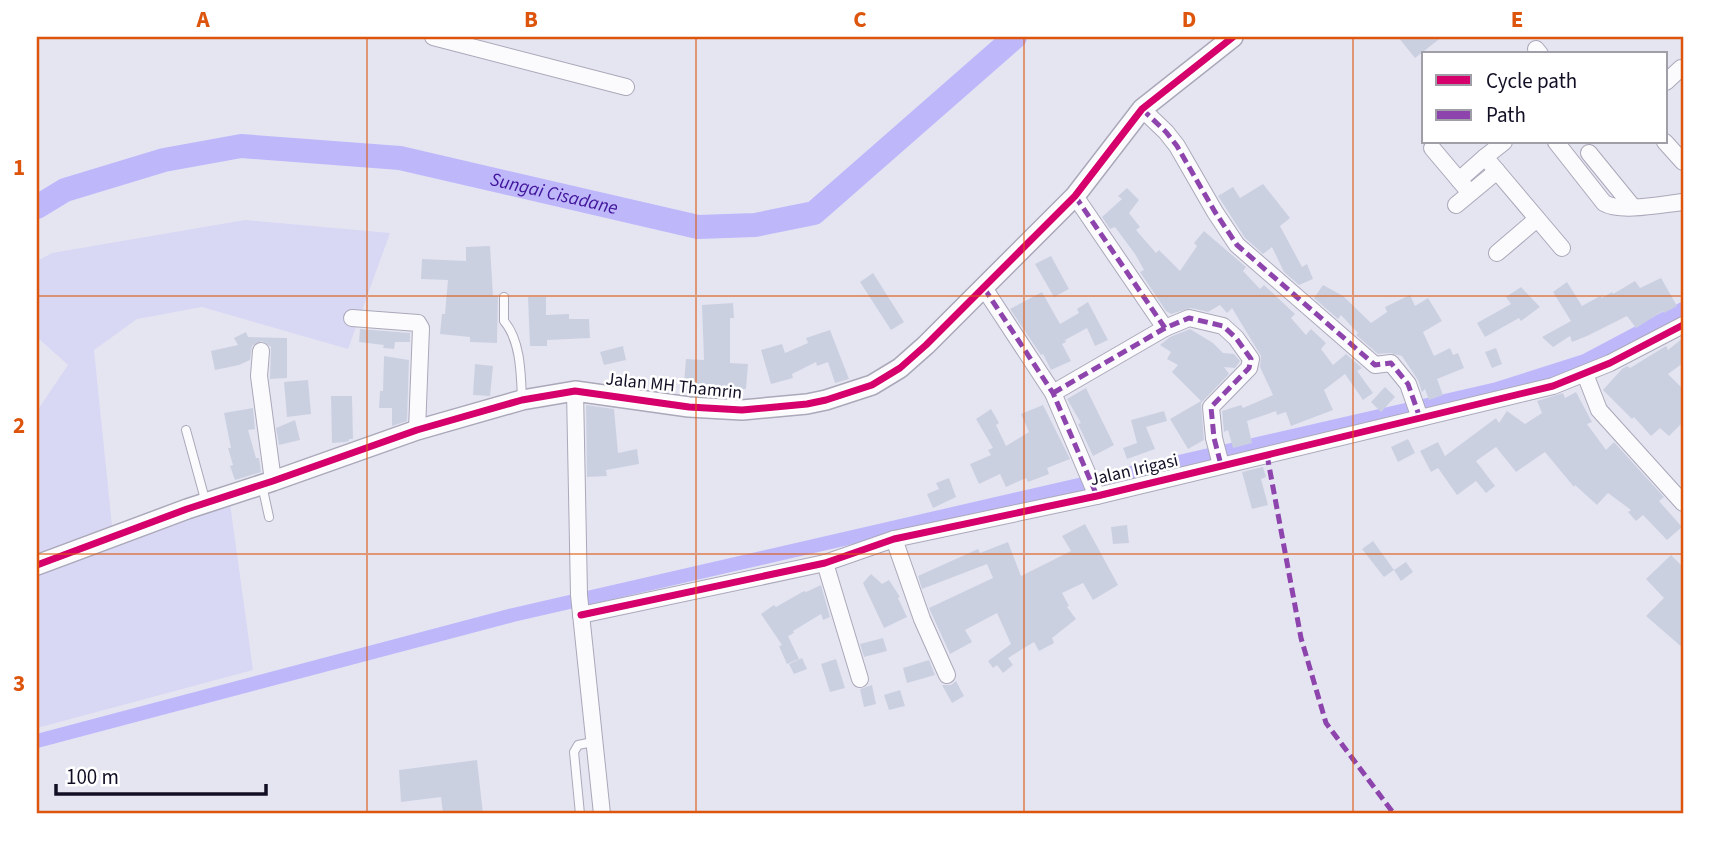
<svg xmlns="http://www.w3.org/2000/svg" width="1720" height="851" viewBox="0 0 1720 851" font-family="'Source Sans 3',sans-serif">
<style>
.green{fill:#d8d7f4}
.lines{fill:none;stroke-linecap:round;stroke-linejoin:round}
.canal{stroke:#beb8fb;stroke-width:14}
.river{stroke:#beb8fb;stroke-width:24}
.building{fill:#cbd0e1}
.service-casing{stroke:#aaa8b9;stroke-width:10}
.minor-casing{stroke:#aaa8b9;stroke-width:18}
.tertiary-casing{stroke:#aaa8b9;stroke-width:22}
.service{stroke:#fbfbfd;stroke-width:8}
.minor{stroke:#fbfbfd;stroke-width:16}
.tertiary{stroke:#fbfbfd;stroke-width:19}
.quiet{stroke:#8e44ad;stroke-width:5;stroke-dasharray:10 5;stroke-linecap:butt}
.cycleway-casing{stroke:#fff;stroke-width:11}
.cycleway{stroke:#d6006c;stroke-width:7}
.grid{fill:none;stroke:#dd550d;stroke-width:2;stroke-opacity:0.55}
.labels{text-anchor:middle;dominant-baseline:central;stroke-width:5;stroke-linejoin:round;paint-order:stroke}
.street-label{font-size:18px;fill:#120f25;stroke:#fff}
.water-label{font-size:19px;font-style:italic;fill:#401399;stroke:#fff}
.neatline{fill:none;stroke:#dd550d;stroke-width:2.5}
.grid-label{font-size:23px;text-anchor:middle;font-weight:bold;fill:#dd550d}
</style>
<rect width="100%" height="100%" fill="#e5e5f2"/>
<!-- green -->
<polygon class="green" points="245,220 390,233 348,349 202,307 137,319 94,350 112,526 228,489 253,670 37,728 37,411 68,365 37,337 37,261 52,253"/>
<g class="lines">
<!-- canal -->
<polyline class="canal" points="37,741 513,615 1497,389 1585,361 1683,309"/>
<!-- river -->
<path class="river" id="s1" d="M37,207L65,190L164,160L241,146L400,158L698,227L755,225L814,213L1015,37"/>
</g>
<!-- building -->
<g class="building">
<polygon points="1398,37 1442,37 1415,58"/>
<polygon points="1263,184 1290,218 1280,226 1302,267 1307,264 1313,279 1299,285 1284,272 1272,247 1263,254 1245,238 1218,196 1233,187 1240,198"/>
<polygon points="1127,188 1139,200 1129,213 1140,227 1136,230 1156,253 1159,250 1180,271 1197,246 1194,243 1204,231 1246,267 1243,271 1260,289 1264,285 1295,314 1291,318 1306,335 1311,329 1326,343 1321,349 1333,365 1346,354 1362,368 1357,371 1373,393 1363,400 1345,374 1324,390 1333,410 1291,426 1286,412 1277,415 1276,411 1247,421 1252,443 1233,448 1228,430 1224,432 1222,411 1241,405 1243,408 1273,395 1260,367 1261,356 1232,308 1227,313 1220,305 1208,312 1191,308 1171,314 1166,311 1140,272 1144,270 1135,254 1115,227 1110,229 1102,217 1122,199 1118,196"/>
<polygon points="490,246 493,296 498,296 497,343 470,342 470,337 440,334 442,314 445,314 448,280 421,279 422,259 466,261 466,247"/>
<polygon points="1051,256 1069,289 1054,297 1035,264"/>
<polygon points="873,273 904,322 891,330 860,282"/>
<polygon points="1661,278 1677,306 1664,313 1663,311 1636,328 1627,316 1587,336 1572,342 1570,336 1553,347 1542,337 1571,321 1553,292 1567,282 1582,306 1600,296 1602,298 1612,292 1613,294 1635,281 1640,288"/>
<polygon points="1323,285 1343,296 1371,323 1387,312 1385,307 1410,295 1415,306 1428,298 1442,321 1423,332 1434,356 1450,348 1453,355 1458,353 1464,368 1437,379 1443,395 1429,400 1425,389 1422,392 1418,380 1402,356 1390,353 1378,354 1356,335 1358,333 1341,315 1338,319 1314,298"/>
<polygon points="1521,287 1540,307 1521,321 1519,318 1485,337 1477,323 1511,304 1506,297"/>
<polygon points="1042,292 1060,324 1079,313 1077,309 1088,302 1108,340 1095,346 1087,328 1065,340 1066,342 1062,344 1071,361 1051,370 1043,354 1041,355 1010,309"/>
<polygon points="528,297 546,297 546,315 569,314 569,319 589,319 590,338 547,340 547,346 530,346"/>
<polygon points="733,303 734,318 730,318 730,363 748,364 746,389 697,388 696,395 683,394 686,359 704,360 702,305"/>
<polygon points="360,329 410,333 410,342 395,342 394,349 383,348 384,345 359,342"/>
<polygon points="1190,329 1213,343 1223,353 1234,354 1240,361 1235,368 1224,367 1229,374 1201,403 1204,440 1188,449 1170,419 1201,401 1172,372 1178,365 1167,359 1171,352 1160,345 1170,337"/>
<polygon points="830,330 849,379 835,383 828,362 817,366 816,362 792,374 793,378 771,384 761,350 782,344 785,353 808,343 806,338"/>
<polygon points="246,332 248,337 287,338 287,378 270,379 271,347 262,341 252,346 250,360 239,365 215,370 211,351 238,345 234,338"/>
<polygon points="1683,338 1683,363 1668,374 1683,389 1683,422 1669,436 1660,428 1651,436 1634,417 1632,419 1603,390 1622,369 1627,366 1630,368 1666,346 1668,350"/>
<polygon points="623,346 626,360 604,365 600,352"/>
<polygon points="1496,348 1502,364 1492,368 1485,352"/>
<polygon points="384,356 409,360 407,421 392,426 392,408 379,408 380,391 383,391"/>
<polygon points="475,364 493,366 490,396 473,395"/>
<polygon points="308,380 311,414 287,417 284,382"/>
<polygon points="1385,387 1395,397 1381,412 1371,402"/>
<polygon points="1086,388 1114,445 1093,456 1078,424 1081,423 1067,399"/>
<polygon points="1576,392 1592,422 1587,424 1606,450 1614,442 1664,497 1659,501 1682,527 1667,540 1643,515 1636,521 1628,512 1631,510 1608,493 1597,505 1575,485 1574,487 1545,452 1516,472 1496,447 1476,461 1495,486 1486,493 1476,481 1457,495 1438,468 1431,472 1420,451 1438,442 1445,456 1496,418 1499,423 1507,411 1525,424 1542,413 1537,401 1563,393 1565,398"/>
<polygon points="331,396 352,396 353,439 349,439 349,441 345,442 332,443"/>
<polygon points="586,405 614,409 618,453 637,449 639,464 606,470 607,476 587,477"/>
<polygon points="1043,405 1070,459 1047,468 1049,474 1028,482 1026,478 1006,487 1000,474 979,484 970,464 991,455 988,450 993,448 976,419 991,409 999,423 996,425 1006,446 1029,432 1021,414"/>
<polygon points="253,408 255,429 248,430 256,458 259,458 261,472 235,480 230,466 233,465 228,448 231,448 224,413"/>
<polygon points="1164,411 1167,421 1146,427 1155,449 1127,459 1123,448 1137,443 1131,420"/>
<polygon points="295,420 300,440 279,445 276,428"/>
<polygon points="1408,439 1415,453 1398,462 1391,447"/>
<polygon points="1263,467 1266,477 1261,479 1268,505 1252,509 1242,472"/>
<polygon points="949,478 956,497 933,508 927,494 939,489 936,483"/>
<polygon points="1085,524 1118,585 1093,600 1083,583 1062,593 1069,606 1067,607 1076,619 1052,638 1054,643 1039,651 1034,642 1008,658 1013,665 1003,673 997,665 993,668 988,661 1011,644 997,613 965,630 972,642 950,654 929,608 993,578 987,564 922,589 918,576 978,549 980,553 1008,542 1021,576 1071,551 1062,536"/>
<polygon points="1127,525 1129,543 1113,544 1111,527"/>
<polygon points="1373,541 1394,570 1384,577 1362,549"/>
<polygon points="1671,555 1683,567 1683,648 1646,616 1664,598 1646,579"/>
<polygon points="1406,562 1413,572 1401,581 1394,570"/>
<polygon points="871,574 882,584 889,580 900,597 898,598 907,617 884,628 863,583"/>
<polygon points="821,585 830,617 823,620 821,614 793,631 794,633 788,636 799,659 787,664 779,646 782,645 761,614 774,605 776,607 804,591 806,592"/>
<polygon points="883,638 887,651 864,657 860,644"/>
<polygon points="802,658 807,669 794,674 789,664"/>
<polygon points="836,659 845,688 830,692 821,664"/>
<polygon points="929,660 935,675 907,683 903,668"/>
<polygon points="956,681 964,696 952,703 942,685 951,685"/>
<polygon points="872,685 876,704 864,707 860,689"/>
<polygon points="900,690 905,706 889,710 884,695"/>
<polygon points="477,760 483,814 443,814 441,797 401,802 399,770"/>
</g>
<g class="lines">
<defs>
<g id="service">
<path d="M504,297V321C521,341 521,375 522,400"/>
<polyline points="186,430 206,503"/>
<polyline points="262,485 269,517"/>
<polyline points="580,814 574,752 578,745 593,742"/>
</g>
<g id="minor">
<polyline points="433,37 626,87"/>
<polyline points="1536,49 1540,54"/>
<polyline points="1666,82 1681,68 1683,70"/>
<polyline points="1142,109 1166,132 1177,146 1215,212 1237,245 1375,365 1391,363 1408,384 1420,418"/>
<polyline points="1504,142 1485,157 1562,248"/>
<path d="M1556,142L1604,203C1621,213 1663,204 1683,202"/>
<polyline points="1665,142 1683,162"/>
<polyline points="1432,148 1470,193"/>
<polyline points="1589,153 1633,207"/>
<polyline points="1459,180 1485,157"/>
<polyline points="1075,196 1165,328 1189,318 1223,326 1236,338 1251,359 1249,368 1211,407 1214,438 1221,465"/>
<polyline points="1456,205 1497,171"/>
<polyline points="1497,253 1537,219"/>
<polyline points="984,288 1053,393 1097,496"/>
<polyline points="352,318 418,323 421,328 417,430"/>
<polyline points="261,351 259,376 273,481"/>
<polyline points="1585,374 1599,410 1683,503"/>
<polyline points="575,391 579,595 602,814"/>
<polyline points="1053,393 1165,328"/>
<polyline points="894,539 922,619 947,675"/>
<polyline points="825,563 860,679"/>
<polyline points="581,615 825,563 894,539 1097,496 1553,386 1610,363 1683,325"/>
</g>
<polyline id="tertiary" points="37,565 187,509 273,481 417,430 522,400 575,391 689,407 742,410 807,404 826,400 872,385 900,368 926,345 1075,196 1142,109 1233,37"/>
</defs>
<!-- service casing -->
<use href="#service" class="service-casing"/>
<!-- minor casing -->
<use href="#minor" class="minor-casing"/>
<!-- tertiary casing -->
<use href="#tertiary" class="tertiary-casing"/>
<!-- service -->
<use href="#service" class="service"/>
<!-- minor -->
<use href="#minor" class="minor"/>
<!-- tertiary -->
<use href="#tertiary" class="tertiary"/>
<!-- quiet -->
<g class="quiet">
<polyline points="1142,109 1166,132 1177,146 1215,212 1237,245 1375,365 1391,363 1408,384 1420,418"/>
<polyline points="1075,196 1165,328 1189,318 1223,326 1236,338 1251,359 1249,368 1211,407 1214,438 1221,465"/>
<polyline points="984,288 1053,393 1097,496"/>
<polyline points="1053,393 1165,328"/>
<polyline points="1267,455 1301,638 1326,723 1394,814"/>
</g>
<defs>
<g id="cycleway">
<polyline points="37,565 187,509 273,481 417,430 522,400 575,391 689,407 742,410 807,404 826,400 872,385 900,368 926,345 1075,196 1142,109 1233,37"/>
<polyline points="581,615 825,563 894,539 1097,496 1553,386 1610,363 1683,325"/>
</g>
</defs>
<!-- cycleway casing -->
<use href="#cycleway" class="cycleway-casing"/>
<!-- cycleway -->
<use href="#cycleway" class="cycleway"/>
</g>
<!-- grid -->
<path class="grid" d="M367,37V814M696,37V814M1024,37V814M1353,37V814M37,296H1683M37,554H1683"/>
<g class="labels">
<!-- street labels -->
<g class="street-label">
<text transform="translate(674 386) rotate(6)">Jalan MH Thamrin</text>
<text transform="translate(1134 470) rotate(-13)">Jalan Irigasi</text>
</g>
<!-- water labels -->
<g class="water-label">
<text stroke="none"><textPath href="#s1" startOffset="532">Sungai Cisadane</textPath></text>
</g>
</g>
<!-- border -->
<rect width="1720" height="851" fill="none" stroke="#ffffff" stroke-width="77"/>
<!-- legend -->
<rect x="1422" y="52" width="245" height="91" fill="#ffffff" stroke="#a09fa8" stroke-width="2"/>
<rect x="1436" y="75" width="35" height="10" fill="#d6006c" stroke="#a09fa8" stroke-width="2"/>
<text x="1486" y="88" font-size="21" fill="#120f25">Cycle path</text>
<rect x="1436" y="110" width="35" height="10" fill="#8e44ad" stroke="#a09fa8" stroke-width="2"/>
<text x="1486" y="122" font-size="21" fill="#120f25">Path</text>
<!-- scale -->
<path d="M56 784v10h210v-10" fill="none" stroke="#120f25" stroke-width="3.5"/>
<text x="66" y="784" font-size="21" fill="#120f25" stroke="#ffffff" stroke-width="5" paint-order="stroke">100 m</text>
<rect x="38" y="38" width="1644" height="774" class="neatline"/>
<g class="grid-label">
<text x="203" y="27">A</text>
<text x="531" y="27">B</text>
<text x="860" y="27">C</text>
<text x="1189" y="27">D</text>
<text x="1517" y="27">E</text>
<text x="19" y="175">1</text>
<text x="19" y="433">2</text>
<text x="19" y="691">3</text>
</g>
</svg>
